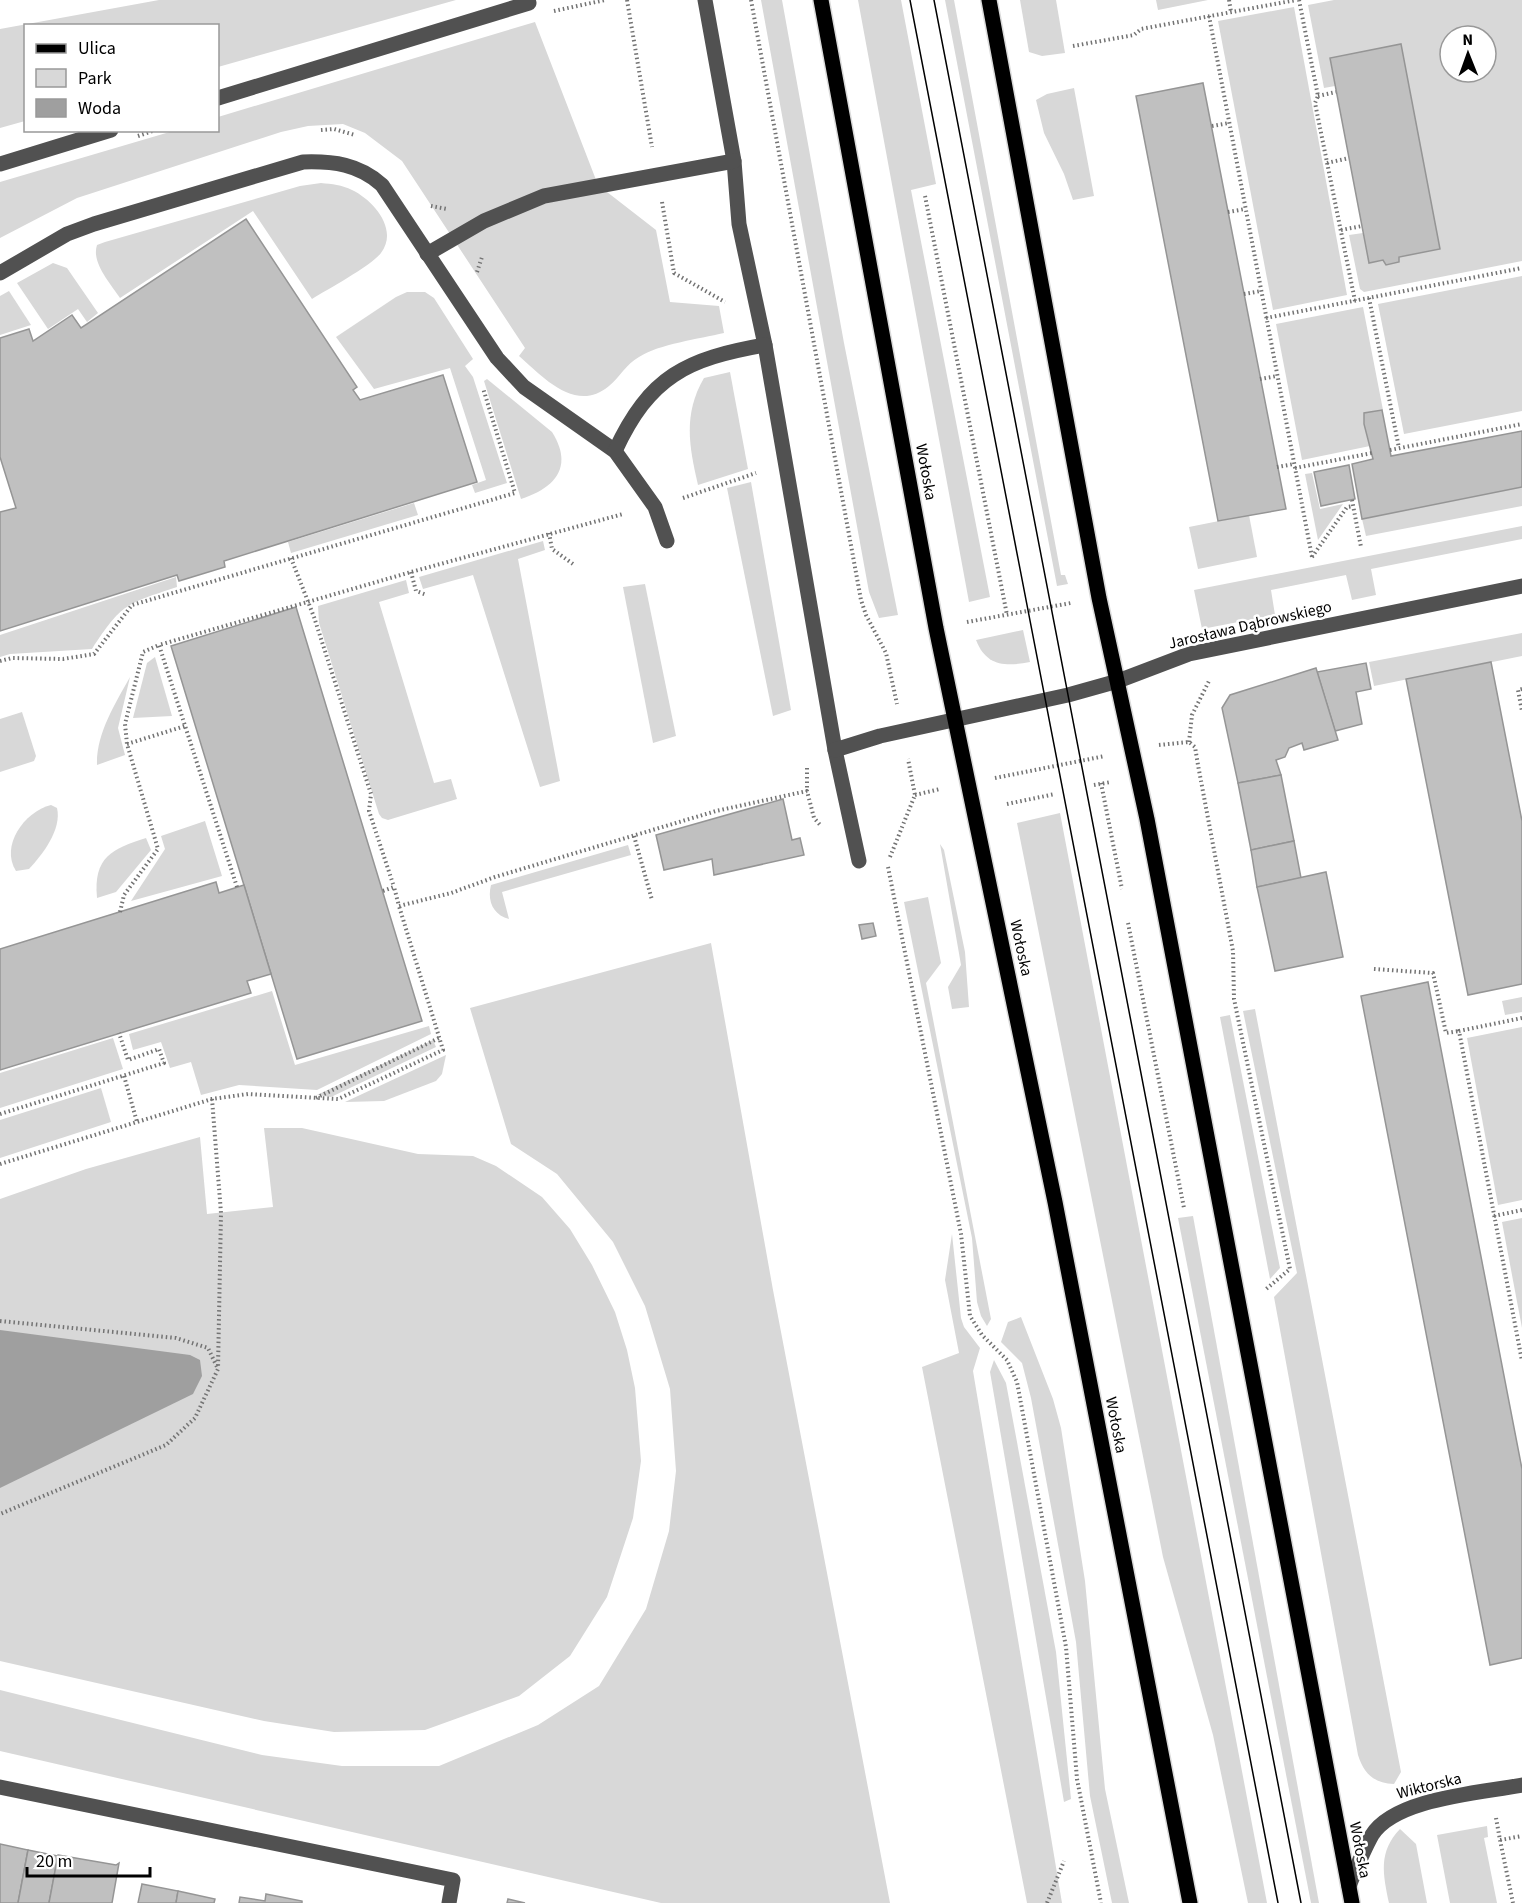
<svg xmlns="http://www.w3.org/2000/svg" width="1522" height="1903" viewBox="0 0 1522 1903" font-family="'Source Sans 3',sans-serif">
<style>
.green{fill:#d8d8d8;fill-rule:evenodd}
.water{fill:#9f9f9f}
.building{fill:#c0c0c0;stroke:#959595;stroke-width:1.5}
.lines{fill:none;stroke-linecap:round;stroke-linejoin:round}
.major-casing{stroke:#dbdbdb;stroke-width:18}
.path{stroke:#737373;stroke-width:4;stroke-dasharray:1.5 3;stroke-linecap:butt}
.minor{stroke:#515151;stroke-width:15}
.major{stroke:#000;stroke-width:15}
.tram{stroke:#000;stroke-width:1.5}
.labels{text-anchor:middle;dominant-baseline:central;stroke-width:5;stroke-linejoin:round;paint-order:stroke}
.street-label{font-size:16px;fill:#000;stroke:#fff}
</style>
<rect width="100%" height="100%" fill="#fff"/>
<!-- green -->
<g class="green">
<polygon points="159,0 456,0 218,67 218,26 26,26 25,121 0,128 0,29"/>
<polygon points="761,0 782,0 844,343 898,615 879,618 869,592"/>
<polygon points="858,0 901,0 936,184 911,190 990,597 969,602"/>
<polygon points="945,0 954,0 1061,575 1065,575 1068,584 1057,586"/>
<polygon points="1020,0 1056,0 1065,53 1042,56 1029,52"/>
<polygon points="1156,0 1208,0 1158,10"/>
<path d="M1334,0H1522V261L1364,292L1360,289L1349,235L1363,233L1370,263L1383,260L1386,265L1399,262V257L1440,249L1400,44L1330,58L1335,86L1324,88L1308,5ZM1450,36H1486V72H1450Z"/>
<polygon points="1294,7 1347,295 1273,310 1218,21"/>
<path d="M535,22L598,185L656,230L670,302L719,306L724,333C699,339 659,344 639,357C626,364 620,377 609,386C576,414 543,377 519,356L525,348L402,161L365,133L343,124L308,126L281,132L77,198L0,238V182L173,131L218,130V117Z"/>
<polygon points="1074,88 1094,196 1073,200 1064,174 1044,133 1036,100 1047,94"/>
<path d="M321,183C332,184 342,185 352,190C373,200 399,229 381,253C371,266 328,289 312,299L253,211L120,298C111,284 91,263 97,245L105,242L300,186Z"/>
<polygon points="53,263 67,268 98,313 87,322 78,309 48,329 17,283"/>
<polygon points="1522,276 1522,411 1404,434 1378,304"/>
<polygon points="9,291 31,325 0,335 0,296"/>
<polygon points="407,292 425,292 434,298 473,359 465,366 473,377 507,483 475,493 472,485 486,480 450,368 374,389 336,337 396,297"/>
<polygon points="1363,307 1383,410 1364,414 1364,424 1370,446 1302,460 1276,324"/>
<path d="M730,372L748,469L698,485C689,446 683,414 704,378Z"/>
<path d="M487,379L552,432C574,467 555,488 521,499L484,381Z"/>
<polygon points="1312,473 1320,509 1343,504 1318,540 1305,474"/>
<polygon points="751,482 791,710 773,716 727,488"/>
<polygon points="1522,487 1522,506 1366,536 1362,519"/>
<polygon points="414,503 418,515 291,553 288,542"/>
<polygon points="1249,515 1257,557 1198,569 1189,527"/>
<polygon points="1522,526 1522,539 1371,569 1376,595 1352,600 1346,575 1271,590 1275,615 1202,629 1194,590"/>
<polygon points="543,541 545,550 518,559 560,781 540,787 473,575 423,589 419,577"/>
<path d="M176,577L177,587C126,604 122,603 92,649L10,654L0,657V635Z"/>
<polygon points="406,580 409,593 379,602 434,783 451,779 457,799 388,820 382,818 379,814 319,623 318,606"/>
<polygon points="645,584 676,736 653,743 623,587"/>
<path d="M1023,630L1030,662C1005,667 986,666 976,640Z"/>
<polygon points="1522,633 1522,656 1374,686 1369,662"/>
<polygon points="155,657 172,716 133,718 147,663"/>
<path d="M130,677L118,728L125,755L97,765C96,734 115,704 130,677Z"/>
<polygon points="22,712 36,756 34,761 0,772 0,719"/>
<path d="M51,805L57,808C62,829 43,854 29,869L16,871C0,846 24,812 51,805Z"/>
<polygon points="1060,813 1267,1903 1248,1903 1213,1735 1163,1557 1017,823"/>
<polygon points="205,821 222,876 131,901 165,849 161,836"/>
<path d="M146,838L151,850L116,892L97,898C93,857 112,849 146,838Z"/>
<polygon points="940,844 944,850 965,952 969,1007 952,1009 948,987 961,965"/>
<path d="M628,845L631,855L502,892L509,919C493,915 487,901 491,885Z"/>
<polygon points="928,897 941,963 926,983 991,1319 987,1326 981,1316 977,1302 972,1238 904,902"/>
<polygon points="711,943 773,1290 890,1903 661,1903 0,1751 0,1690 262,1755 342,1766 439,1766 538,1725 599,1686 646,1609 669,1531 676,1471 670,1389 645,1306 613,1242 557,1174 511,1144 470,1008"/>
<polygon points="272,991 295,1065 429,1026 431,1034 317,1090 239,1085 201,1095 191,1062 170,1068 161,1042 133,1050 129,1034"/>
<polygon points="1522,997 1522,1012 1505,1015 1502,1001"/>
<path d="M1255,1009L1401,1772L1394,1784C1374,1783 1364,1774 1358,1755L1274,1297L1297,1273L1243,1011Z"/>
<polygon points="1230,1015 1280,1268 1270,1279 1220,1017"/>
<polygon points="1522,1027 1522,1200 1498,1205 1467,1038"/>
<polygon points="113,1038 123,1069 0,1108 0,1073"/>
<polygon points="433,1040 436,1047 331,1097 317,1095"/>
<polygon points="446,1055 442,1074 436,1081 384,1101 345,1102"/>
<polygon points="101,1088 111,1122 0,1158 0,1120"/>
<polygon points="264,1128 302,1128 418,1154 473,1156 496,1166 542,1197 570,1229 592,1265 615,1312 627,1350 635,1388 641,1461 633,1518 607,1597 570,1656 519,1696 425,1730 334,1732 264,1721 0,1661 0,1199 86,1169 200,1137 207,1214 273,1207"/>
<polygon points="1193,1216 1319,1903 1311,1903 1178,1218"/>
<polygon points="1522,1218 1522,1328 1502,1222"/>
<polygon points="952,1234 961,1318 964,1327 980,1348 973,1371 1062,1903 1027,1903 922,1367 959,1353 945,1280"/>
<polygon points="1021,1317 1053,1399 1061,1428 1085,1581 1105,1789 1129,1903 1112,1903 1090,1796 1076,1642 1031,1398 1022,1363 1001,1342 1008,1322"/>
<polygon points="994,1360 1006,1383 1056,1652 1071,1799 1064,1802 990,1372"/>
<polygon points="1487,1826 1488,1837 1484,1838 1497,1903 1450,1903 1437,1835"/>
<path d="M1400,1829L1416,1844L1427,1903H1389C1383,1874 1378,1852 1400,1829Z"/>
</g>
<!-- water -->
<polygon class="water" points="0,1330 190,1355 200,1360 202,1376 193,1394 0,1488"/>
<!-- building -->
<g class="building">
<polygon points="1401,44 1440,249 1399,257 1399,262 1386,265 1383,260 1369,263 1330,58"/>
<polygon points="1203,83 1286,509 1218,521 1136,96"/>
<polygon points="246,219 357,387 353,390 360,400 443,375 477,482 224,561 225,567 179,581 177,575 0,631 0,512 16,508 0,457 0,338 29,329 33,341 72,315 81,328"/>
<polygon points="1382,410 1391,456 1522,431 1522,487 1362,519 1352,464 1373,459 1364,424 1364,413"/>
<polygon points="1349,465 1355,499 1321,506 1314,472"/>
<polygon points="296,607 422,1021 297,1059 171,646"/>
<polygon points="1491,662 1522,821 1522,984 1468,995 1406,679"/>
<polygon points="1366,663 1371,689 1356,692 1362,724 1335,731 1317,672"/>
<polygon points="1316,668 1338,740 1304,750 1302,743 1289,748 1285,757 1276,760 1281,775 1238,783 1222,708 1230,695"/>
<polygon points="1281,775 1294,841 1251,850 1238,783"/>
<polygon points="783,799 792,840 800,838 804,855 714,875 712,859 664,870 656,835"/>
<polygon points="1294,841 1301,878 1257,887 1251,850"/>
<polygon points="1326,872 1343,957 1275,971 1257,887"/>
<polygon points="216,882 219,893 244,885 271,974 247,981 251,993 0,1070 0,949"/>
<polygon points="873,923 876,936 862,939 859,925"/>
<polygon points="1428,982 1522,1469 1522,1658 1490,1665 1361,996"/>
<polygon points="0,1844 28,1850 18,1903 0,1903"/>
<polygon points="28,1850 58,1856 49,1903 18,1903"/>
<polygon points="58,1855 116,1865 119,1863 112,1903 49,1903"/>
<polygon points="142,1884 178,1891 176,1903 138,1903"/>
<polygon points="178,1891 215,1899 214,1903 176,1903"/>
<polygon points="266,1894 302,1901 302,1903 239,1903 240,1897 265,1901"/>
<polygon points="508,1899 525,1903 507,1903"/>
</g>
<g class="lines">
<defs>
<g id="major">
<polyline points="821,0 936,628 1055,1202 1190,1903"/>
<polyline points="989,0 1099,598 1147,819 1352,1903"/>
</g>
</defs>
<!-- major casing -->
<use href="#major" class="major-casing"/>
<!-- path -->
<g class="path">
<polyline points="627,0 652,147"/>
<polyline points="751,0 861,600 866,615 886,653 897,704"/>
<polyline points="1229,0 1231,12"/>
<polyline points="1299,0 1318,96 1315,103 1355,301"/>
<polyline points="554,11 605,0"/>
<polyline points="1209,16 1312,557"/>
<polyline points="1073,46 1134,35 1141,29 1296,0"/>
<polyline points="1318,96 1336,92"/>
<polyline points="1212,126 1229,123"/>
<polyline points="321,130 334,129 355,135"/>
<polyline points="138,136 155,130"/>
<polyline points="1327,163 1349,158"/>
<polyline points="925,196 1007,615"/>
<polyline points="662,202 674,273 725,302"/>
<polyline points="431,206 447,209"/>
<polyline points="1228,212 1245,209"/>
<polyline points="1341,230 1362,226"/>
<polyline points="477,272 482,257"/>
<polyline points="1244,294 1261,291"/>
<polyline points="1369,298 1399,448"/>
<polyline points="1266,318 1522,268"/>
<polyline points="1260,379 1277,376"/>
<polyline points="1390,450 1522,424"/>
<polyline points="1277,467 1294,464"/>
<polyline points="1295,468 1372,453"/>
<polyline points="683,498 756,473"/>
<polyline points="1352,500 1361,547"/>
<polyline points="549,533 552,549 573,564"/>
<polyline points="1312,557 1347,507 1353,506"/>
<polyline points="291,558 314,617 371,794 369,811 394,887"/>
<polyline points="411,572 416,591 427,595"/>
<polyline points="967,622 1071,603"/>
<polyline points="0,661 12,658 63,659 94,654 132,605 515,493 483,388"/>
<polyline points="1522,689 1518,690 1522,711"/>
<polyline points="1189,742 1192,715 1209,681"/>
<polyline points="127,744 185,726"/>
<polyline points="1159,745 1189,742 1195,747 1198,765 1233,951 1234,999 1290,1269 1265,1290"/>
<polyline points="807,768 807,791"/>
<polyline points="995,778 1105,756"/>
<polyline points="1101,783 1122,889"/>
<polyline points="1094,785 1111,782"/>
<polyline points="915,795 940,789"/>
<polyline points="1007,804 1055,794"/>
<polyline points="634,836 652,900"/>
<polyline points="890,857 915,795 908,759"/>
<polyline points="888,867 961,1234 970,1316 982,1335 1007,1360 1017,1382 1066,1647 1077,1779 1101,1903"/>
<polyline points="237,887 159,645 411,572 623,514"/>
<polyline points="383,891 394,887 399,906 451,893 495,877 716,811 807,791 814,818 821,826"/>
<polyline points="120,912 124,895 158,849 127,744 125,724 143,652 159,645"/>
<polyline points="1128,923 1184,1208"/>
<polyline points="1374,969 1433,973 1446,1033 1459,1031"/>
<polyline points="1522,1018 1459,1031 1522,1361"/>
<polyline points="124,1076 137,1122"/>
<polyline points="316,1098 439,1038"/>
<polyline points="212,1099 221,1213 218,1368"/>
<polyline points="0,1114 164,1063 159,1049 128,1060 119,1033"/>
<polyline points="0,1164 212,1099 248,1094 338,1099 443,1050 399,906"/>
<polyline points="1494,1216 1522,1210"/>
<polyline points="0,1321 176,1338 208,1348 218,1369 195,1418 166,1445 0,1514"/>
<polyline points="1496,1818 1500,1840 1522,1836"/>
<polyline points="1500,1840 1513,1903"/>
<polyline points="1047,1903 1064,1861"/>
</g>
<!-- minor -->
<g class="minor">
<polyline points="705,0 734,161 739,224 765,345"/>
<polyline points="218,98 529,3"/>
<polyline points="0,164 111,130"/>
<polyline points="427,254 484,221 544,196 734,161"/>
<path d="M0,273L67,234L94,224L303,162C333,161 359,164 382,185L497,358L524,387L615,451L655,507L667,541"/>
<path d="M615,451C650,376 686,359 765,345L835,750L859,861"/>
<polyline points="835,750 880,736 1068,695 1118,681 1189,654 1522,586"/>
<polyline points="0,1787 453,1880 449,1903"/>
<path d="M1349,1886C1356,1869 1363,1851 1372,1835C1395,1798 1481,1793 1522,1785"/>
</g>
<!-- major -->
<use href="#major" class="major"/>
<!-- tram -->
<g class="tram">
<polyline points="910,0 1278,1903"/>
<polyline points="934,0 1301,1903"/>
</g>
</g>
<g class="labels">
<!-- street labels -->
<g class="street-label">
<text transform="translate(926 472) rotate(80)">Wołoska</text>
<text transform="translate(1250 625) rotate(-13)">Jarosława Dąbrowskiego</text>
<text transform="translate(1021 948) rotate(78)">Wołoska</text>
<text transform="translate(1116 1425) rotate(79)">Wołoska</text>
<text transform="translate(1429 1786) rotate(-14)">Wiktorska</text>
<text transform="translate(1360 1850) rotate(79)">Wołoska</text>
</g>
</g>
<!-- legend -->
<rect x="24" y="24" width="195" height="108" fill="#ffffff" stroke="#999999" stroke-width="1.5"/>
<rect x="36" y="44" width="30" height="9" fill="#000000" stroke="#999999" stroke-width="1.5"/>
<text x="78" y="54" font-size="18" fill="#000000">Ulica</text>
<rect x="36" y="69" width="30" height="18" fill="#d8d8d8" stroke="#999999" stroke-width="1.5"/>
<text x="78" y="84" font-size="18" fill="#000000">Park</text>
<rect x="36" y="99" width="30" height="18" fill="#9f9f9f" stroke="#999999" stroke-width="1.5"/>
<text x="78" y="114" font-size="18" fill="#000000">Woda</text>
<!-- north arrow -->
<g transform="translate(1468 54) rotate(359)"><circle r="28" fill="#ffffff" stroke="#999999" stroke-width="1.5"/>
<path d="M0-4.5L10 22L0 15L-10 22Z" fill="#000000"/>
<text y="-9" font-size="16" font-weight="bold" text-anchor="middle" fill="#000000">N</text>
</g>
<!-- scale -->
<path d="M27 1867v9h123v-9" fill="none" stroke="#000000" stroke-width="3"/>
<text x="36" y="1867" font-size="18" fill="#000000" stroke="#ffffff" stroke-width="4.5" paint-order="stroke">20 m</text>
</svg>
